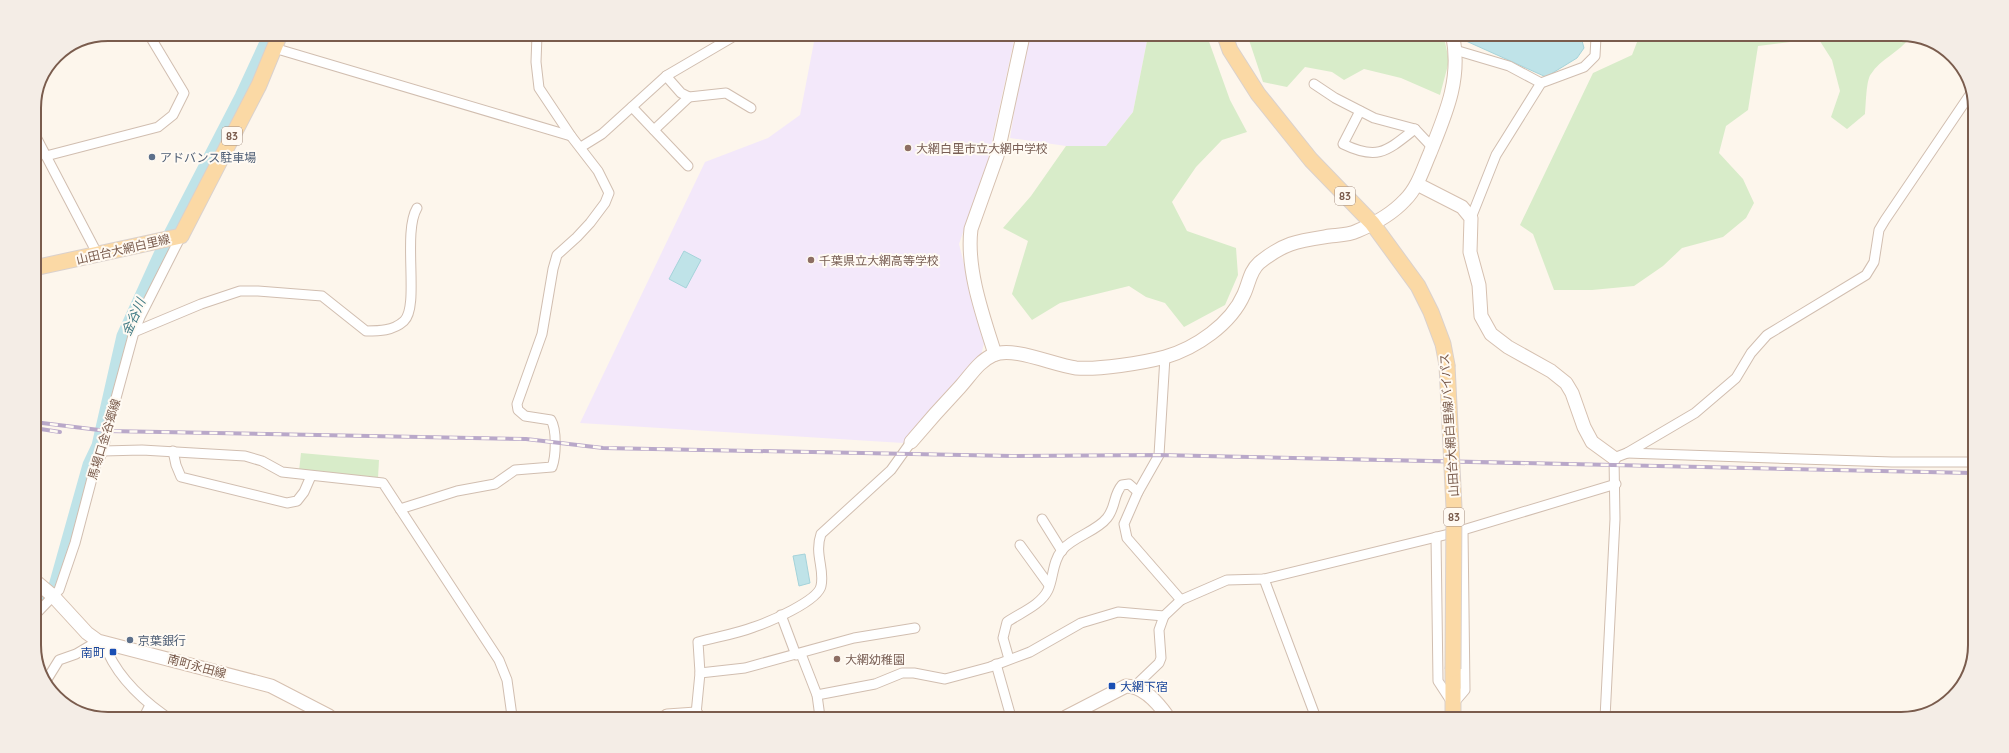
<svg xmlns="http://www.w3.org/2000/svg" width="2009" height="753" viewBox="0 0 2009 753" font-family="Quicksand,'Noto Sans JP',sans-serif">
<style>
.education{fill:#f3e8fa}
.green{fill:#d8ecc9}
.water{fill:#bfe3e8;stroke:#a5d3da}
.lines{fill:none;stroke-linecap:round;stroke-linejoin:round}
.river{stroke:#bfe3e8;stroke-width:15}
.street-casing{stroke:#d1beb0;stroke-width:11}
.secondary-casing{stroke:#d6c0b0;stroke-width:15}
.primary-casing{stroke:#dad1cd;stroke-width:17}
.street{stroke:#fff;stroke-width:9}
.secondary{stroke:#fff;stroke-width:13}
.primary{stroke:#fbd9a5;stroke-width:15}
.rail-casing{stroke:#b9a8c9;stroke-width:4}
.rail{stroke:#fffaf3;stroke-width:2.5;stroke-dasharray:8;stroke-linecap:butt}
.primary-bridge-casing{stroke:#dad1cd;stroke-width:17;stroke-linecap:butt}
.primary-bridge{stroke:#fbd9a5;stroke-width:15}
.education-dot{fill:#8d6e63;stroke:#fffaf3;stroke-width:1.5}
.service-dot{fill:#5c6f8a;stroke:#fffaf3;stroke-width:1.5}
.transit-dot{fill:#1a4fb4;stroke:#fffaf3;stroke-width:1.5}
.labels{text-anchor:middle;dominant-baseline:central;stroke-width:4;stroke-linejoin:round;paint-order:stroke}
.shield{fill:#fffaf3;stroke:#a28b7f;stroke-width:1}
.shield-label{font-size:11px;font-weight:bold;fill:#7a5c4d}
.education-label{font-size:12px;fill:#785e54;stroke:#fffaf3;text-anchor:start}
.service-label{font-size:12px;fill:#4e5e75;stroke:#fffaf3;text-anchor:start}
.street-label{font-size:12px;fill:#7a5c4d;stroke:#fffaf3}
.transit-label{font-size:12px;fill:#164399;stroke:#fffaf3;text-anchor:end}
.water-label{font-size:13px;font-style:italic;fill:#437c86;stroke:#fffaf3}
.rim{fill:none;stroke:#7a5c4d;stroke-width:2}
</style>
<rect width="100%" height="100%" fill="#fdf6ec"/>
<!-- education -->
<g class="education">
<polygon points="820,36 1015,36 987,165 959,244 984,343 981,356 903,443 580,423 705,162 768,138 800,115 814,42"/>
<polygon points="1026,36 1148,36 1133,112 1106,146 1066,146 1010,138"/>
</g>
<!-- green -->
<g class="green">
<polygon points="1148,36 1207,36 1230,100 1247,132 1222,140 1196,167 1172,202 1187,231 1236,248 1238,275 1225,305 1184,327 1165,303 1146,297 1129,286 1060,303 1032,320 1012,294 1028,241 1003,228 1031,196 1066,146 1106,146 1133,112"/>
<polygon points="1248,37 1444,37 1449,61 1440,95 1401,78 1364,69 1344,80 1332,72 1305,67 1287,87 1263,82"/>
<polygon points="1639,37 1806,38 1799,41 1758,46 1748,110 1726,126 1719,153 1743,179 1754,203 1746,218 1723,237 1682,248 1663,266 1634,286 1592,290 1554,290 1533,234 1520,225 1593,73 1632,55"/>
<path d="M1818,38H1909C1900,52 1880,59 1871,74C1866,80 1866,105 1865,114L1847,129L1831,117L1840,91L1832,60Z"/>
<polygon points="301,453 379,460 378,478 299,471"/>
</g>
<!-- water -->
<g class="water">
<polygon points="1465,37 1581,37 1584,48 1577,58 1546,77 1466,41"/>
<polygon points="684,251 701,260 686,288 669,279"/>
<polygon points="805,554 810,583 799,586 793,556"/>
</g>
<g class="lines">
<!-- river -->
<polyline class="river" points="40,604 56,586 90,465 99,446 124,336 164,248 242,97 271,34"/>
<defs>
<g id="street">
<polyline points="274,48 571,136"/>
<polyline points="1455,50 1509,66 1541,83"/>
<polyline points="666,76 681,93 689,97 726,93 751,108"/>
<polyline points="1314,84 1335,98 1374,118 1415,129 1432,147"/>
<polyline points="632,107 688,166"/>
<path d="M1360,111L1343,144C1378,161 1387,151 1415,129"/>
<polyline points="654,130 689,97"/>
<polyline points="34,133 98,255"/>
<polyline points="581,147 602,134 666,76 736,35"/>
<polyline points="46,156 158,127 173,115 184,93 151,38 152,34"/>
<polyline points="1471,218 1496,155 1541,83 1584,67 1595,56 1596,37"/>
<path d="M134,332L201,304L240,291H258L322,296L366,331C379,331 393,331 404,321C420,306 402,233 417,208"/>
<polyline points="1165,357 1159,455 1138,492 1124,524 1127,538 1181,600"/>
<polyline points="103,451 142,450 245,456 262,461 282,472 383,483 499,660 507,680 512,716"/>
<polyline points="173,451 176,465 181,477 287,503 297,501 304,492 311,476"/>
<polyline points="1627,453 1892,462 1972,462"/>
<path d="M400,509L457,491L495,484L515,470L552,467C556,456 557,430 551,420L525,416L518,410L517,404L542,334L553,269L557,255L577,237L590,223L605,203L609,193L598,171L571,136L539,88L536,62L537,35"/>
<polyline points="1042,519 1062,551"/>
<polyline points="1436,537 1438,681 1453,704 1465,690 1463,530"/>
<polyline points="1020,545 1049,585"/>
<polyline points="1264,579 1316,718"/>
<polyline points="781,615 796,655"/>
<polyline points="34,616 59,590 75,543 95,467 103,451 107,431 134,332 140,317 181,236"/>
<path d="M104,643C114,672 139,697 164,715"/>
<polyline points="801,654 817,695 820,717"/>
<path d="M1009,659L1003,638L1007,622C1020,613 1041,605 1048,590C1054,577 1052,562 1062,550C1074,536 1096,532 1107,518C1116,507 1113,495 1122,485L1129,484L1138,492"/>
<polyline points="996,664 1011,717"/>
<polyline points="700,673 745,668 854,638 915,628"/>
<polyline points="46,681 59,660 76,654 98,641"/>
<polyline points="1135,686 1159,663 1161,658 1159,630 1164,616 1181,600 1227,580 1264,579 1453,533 1616,484"/>
<polyline points="817,695 875,684 902,673 914,673 945,679 990,667 1030,652 1081,623 1118,612 1164,616"/>
<path d="M696,714L700,673L698,642C716,637 736,634 754,627C769,622 818,601 821,586C825,569 814,554 821,534L891,470L911,442"/>
<polyline points="145,715 150,705"/>
<polyline points="1605,718 1615,519 1614,458 1627,453 1695,413 1736,378 1751,353 1767,335 1866,275 1874,262 1879,230 1885,220 1971,93"/>
</g>
<g id="secondary">
<polyline points="1417,184 1462,207 1471,218 1470,252 1479,285 1481,316 1491,334 1508,347 1551,371 1566,383 1572,393 1584,427 1592,442 1614,458"/>
<path d="M995,354C983,316 966,269 971,229L997,156L1023,36"/>
<path d="M911,442C927,423 943,405 960,387C970,376 979,361 993,355C1013,346 1053,365 1076,368C1098,370 1143,363 1165,357C1196,348 1231,324 1244,294C1249,283 1250,271 1259,263C1285,242 1298,241 1330,236C1339,235 1349,235 1357,231C1374,224 1392,214 1405,200C1418,187 1423,169 1430,153C1446,113 1461,80 1453,37"/>
<polyline points="34,580 53,596 87,633 98,641 271,686 329,716"/>
<polyline points="667,716 696,714 696,716"/>
<path d="M1066,717L1126,686C1144,686 1158,703 1168,717"/>
</g>
<g id="primary">
<polyline points="1225,36 1230,50 1258,94 1311,160 1372,223 1418,286 1431,312 1443,344 1447,365"/>
<polyline points="34,268 181,236 259,85 280,34"/>
<polyline points="1453,669 1453,718"/>
</g>
</defs>
<!-- street casing -->
<use href="#street" class="street-casing"/>
<!-- secondary casing -->
<use href="#secondary" class="secondary-casing"/>
<!-- primary casing -->
<use href="#primary" class="primary-casing"/>
<!-- street -->
<use href="#street" class="street"/>
<!-- secondary -->
<use href="#secondary" class="secondary"/>
<!-- primary -->
<use href="#primary" class="primary"/>
<defs>
<g id="rail">
<polyline points="34,422 107,431 526,439 603,448 1012,456 1159,455 1972,473"/>
<polyline points="34,428 60,432"/>
</g>
</defs>
<!-- rail casing -->
<use href="#rail" class="rail-casing"/>
<!-- rail -->
<use href="#rail" class="rail"/>
<defs>
<polyline id="primary-bridge" points="1447,365 1454,508 1453,669"/>
</defs>
<!-- primary-bridge casing -->
<use href="#primary-bridge" class="primary-bridge-casing"/>
<!-- primary-bridge -->
<use href="#primary-bridge" class="primary-bridge"/>
</g>
<!-- markers -->
<g class="education-dot">
<circle cx="908" cy="148" r="4"/>
<circle cx="811" cy="260" r="4"/>
<circle cx="837" cy="659" r="4"/>
</g>
<g class="service-dot">
<circle cx="152" cy="157" r="4"/>
<circle cx="130" cy="640" r="4"/>
</g>
<g class="transit-dot">
<rect x="109" y="648" width="8" height="8" rx="2"/>
<rect x="1108" y="682" width="8" height="8" rx="2"/>
</g>
<g class="labels">
<!-- shield labels -->
<g class="shield">
<rect x="222" y="127" width="20" height="18" rx="3"/>
<rect x="1335" y="187" width="20" height="18" rx="3"/>
<rect x="1444" y="508" width="20" height="18" rx="3"/>
</g>
<g class="shield-label">
<text x="232" y="136">83</text>
<text x="1345" y="196">83</text>
<text x="1454" y="517">83</text>
</g>
<!-- education labels -->
<g class="education-label">
<text x="916" y="148">大網白里市立大網中学校</text>
<text x="819" y="260">千葉県立大網高等学校</text>
<text x="845" y="659">大網幼稚園</text>
</g>
<!-- service labels -->
<g class="service-label">
<text x="160" y="157">アドバンス駐車場</text>
<text x="138" y="640">京葉銀行</text>
</g>
<!-- street labels -->
<g class="street-label">
<text transform="translate(123 249) rotate(-13)">山田台大網白里線</text>
<text transform="translate(1449 425) rotate(-94)">山田台大網白里線バイパス</text>
<text transform="translate(104 439) rotate(-73)">馬場口金谷郷線</text>
<text transform="translate(197 666) rotate(15)">南町永田線</text>
</g>
<!-- transit labels -->
<g class="transit-label">
<text x="105" y="652">南町</text>
<text x="1120" y="686" text-anchor="start">大網下宿</text>
</g>
<!-- water labels -->
<g class="water-label">
<text transform="translate(133 317) rotate(-66)">金谷川</text>
</g>
</g>
<!-- crop -->
<path d="M0 0H2009V753H0ZM108 41H1901A67 67 0 0 1 1968 108V645A67 67 0 0 1 1901 712H108A67 67 0 0 1 41 645V108A67 67 0 0 1 108 41Z" fill="#f4ede6" fill-rule="evenodd"/>
<path class="rim" d="M108 41H1901A67 67 0 0 1 1968 108V645A67 67 0 0 1 1901 712H108A67 67 0 0 1 41 645V108A67 67 0 0 1 108 41Z"/>
</svg>
